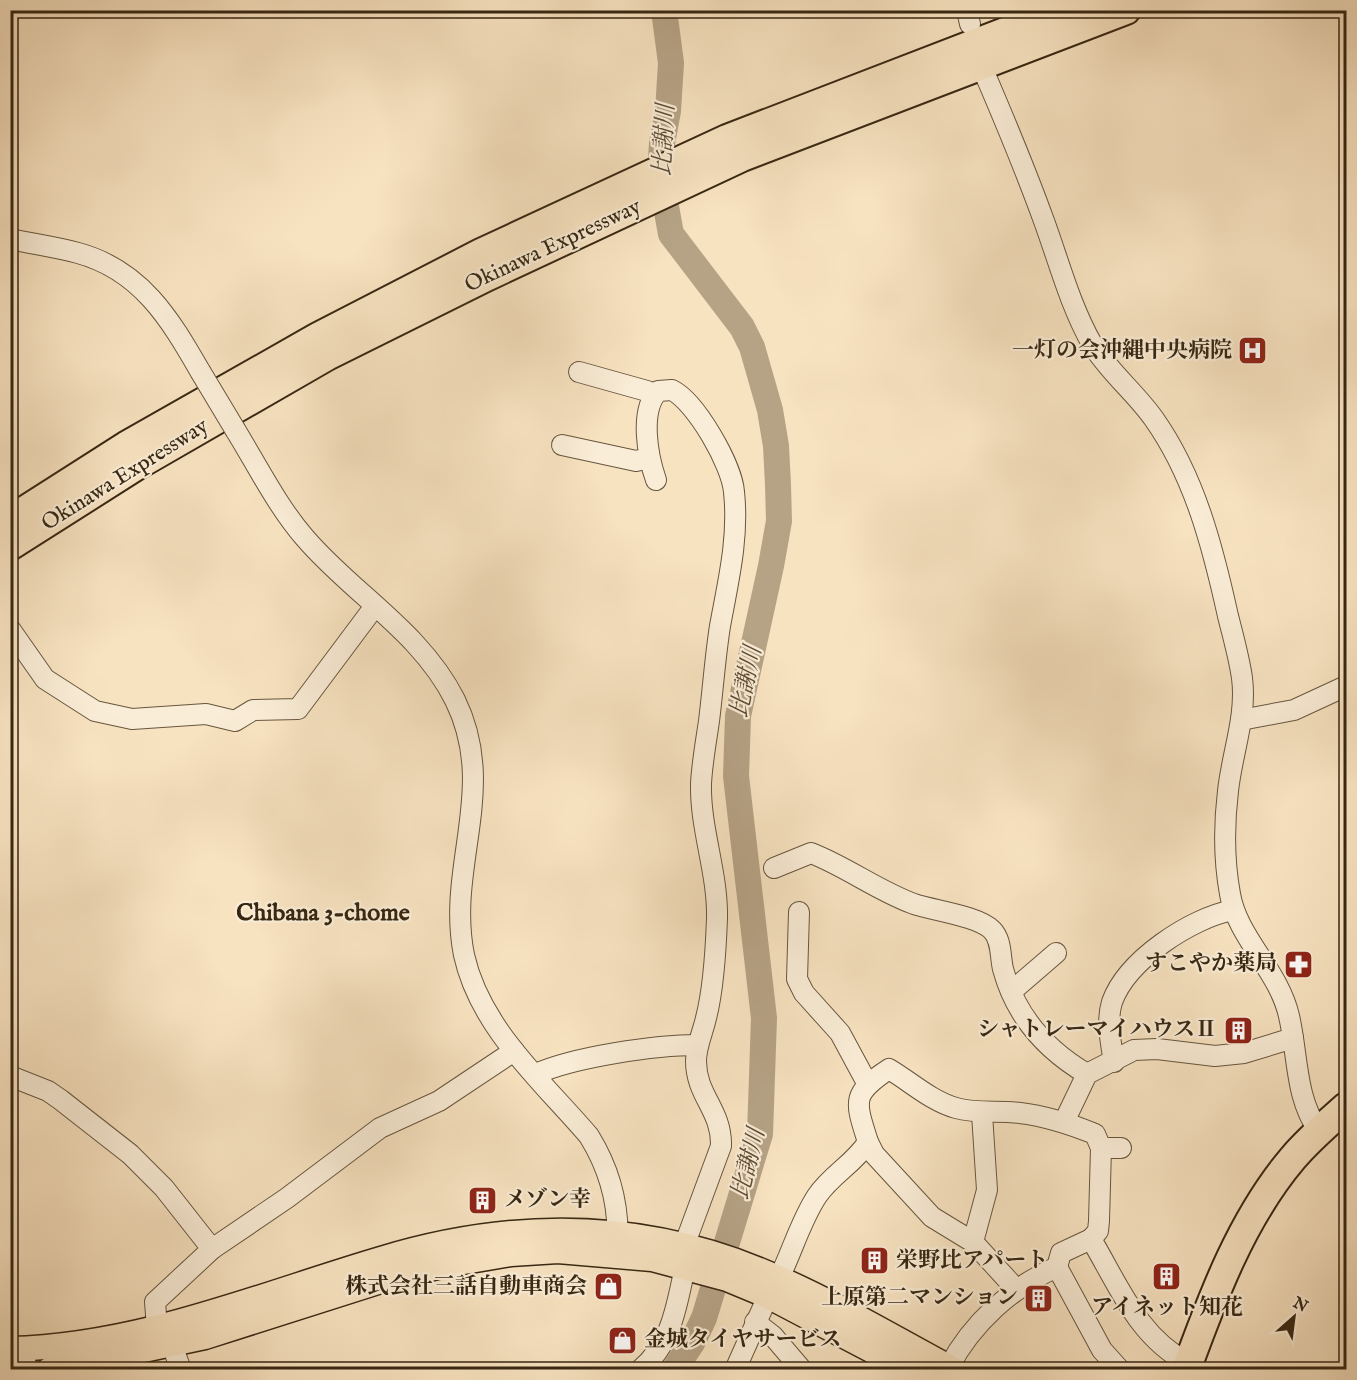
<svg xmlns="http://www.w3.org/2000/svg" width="1357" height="1380" viewBox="0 0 1357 1380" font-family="'IM FELL English','Noto Serif JP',serif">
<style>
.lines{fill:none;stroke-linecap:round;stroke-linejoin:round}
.river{stroke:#b6a386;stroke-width:26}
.minor-casing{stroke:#67563e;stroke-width:22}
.major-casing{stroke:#372712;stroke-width:27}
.highway-casing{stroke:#372712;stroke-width:32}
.minor{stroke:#faedd7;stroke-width:20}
.major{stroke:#f8e3c1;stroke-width:24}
.highway{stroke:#f8e3c1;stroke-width:28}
.minor-bridge-casing{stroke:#67563e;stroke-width:22;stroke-linecap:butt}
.minor-bridge{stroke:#faedd7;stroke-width:20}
.labels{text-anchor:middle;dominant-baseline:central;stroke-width:4.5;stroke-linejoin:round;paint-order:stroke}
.street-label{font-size:22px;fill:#372712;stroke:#faedd7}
.poi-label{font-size:22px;font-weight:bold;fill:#372712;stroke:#faedd7;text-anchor:end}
.water-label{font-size:24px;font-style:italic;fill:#5d4c35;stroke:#faedd7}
.neighbourhood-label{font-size:24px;font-weight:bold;fill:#372712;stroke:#faedd7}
</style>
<rect width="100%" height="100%" fill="#f8e3c1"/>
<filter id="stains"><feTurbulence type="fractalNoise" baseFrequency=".00333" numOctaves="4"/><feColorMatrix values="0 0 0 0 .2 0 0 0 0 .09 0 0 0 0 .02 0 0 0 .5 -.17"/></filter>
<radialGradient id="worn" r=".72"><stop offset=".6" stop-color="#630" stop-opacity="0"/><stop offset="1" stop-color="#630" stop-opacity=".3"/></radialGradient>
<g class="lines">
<!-- river -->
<polyline class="river" points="664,10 671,63 668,111 662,143 660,173 671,234 742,327 752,347 770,410 776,446 778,485 779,521 771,566 738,716 736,776 764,1018 760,1134 704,1318 692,1343 674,1370"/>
<defs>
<g id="minor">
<polyline points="967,10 970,24"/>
<path d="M984,72C1005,121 1026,171 1044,221C1059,262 1070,305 1092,344C1108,371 1136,393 1154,419C1195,477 1213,548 1228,616C1233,636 1239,657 1242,678C1247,716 1232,753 1228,791C1224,824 1224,861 1230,894C1237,937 1279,971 1289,1016C1298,1054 1295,1099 1319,1131"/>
<path d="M10,239C33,244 56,247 78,253C141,270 170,319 200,371"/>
<polyline points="579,372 647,391 654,395"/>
<path d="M236,431C258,467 278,507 305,538C353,594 421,632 455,700C499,789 446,866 464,955C480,1028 542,1081 589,1136C610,1170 620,1207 617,1247"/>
<polyline points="562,445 636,461 649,458"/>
<path d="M656,480C648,457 639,411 658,391L672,390C696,402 732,465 734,492C739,538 728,582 720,626C715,658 713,689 709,721C706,742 702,763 701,784C700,829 718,873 717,918C716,946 713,991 706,1018C703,1032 696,1046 696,1061C696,1096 722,1110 721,1146L684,1246"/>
<polyline points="10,629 45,679 95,711 132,719 206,714 235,721 253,710 298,709 375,606"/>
<polyline points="1241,720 1294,710 1346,686"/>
<path d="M774,868L811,853C847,867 878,891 914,904C935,911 978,916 992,930C1002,940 1000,957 1003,969C1016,1017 1046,1050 1087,1074"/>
<polyline points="799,912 797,979 804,993 840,1033 867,1083"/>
<polyline points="1012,991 1056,953"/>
<path d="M1114,1062C1111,1044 1106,1021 1112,1002C1127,960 1191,918 1233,910"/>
<path d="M536,1074C574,1057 655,1045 698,1045"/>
<polyline points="10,1076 48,1091 61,1100 130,1154 164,1188 212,1249"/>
<polyline points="1064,1122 1087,1074 1134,1050 1157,1049 1215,1056 1244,1053 1293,1038"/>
<polyline points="868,1142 874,1154 932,1217 973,1242 1016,1289"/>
<polyline points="1101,1148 1121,1148"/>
<polyline points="973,1242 987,1190 982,1114"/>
<polyline points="1057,1267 1102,1350 1120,1370"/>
<path d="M779,1278C792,1252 801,1220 817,1196C832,1174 854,1164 868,1142C855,1101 851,1094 889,1069C911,1082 931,1101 956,1108C978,1114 998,1110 1020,1113C1046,1116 1070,1124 1095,1134L1101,1148L1099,1221L1098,1231L1091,1239C1119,1286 1138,1337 1188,1363"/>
<polyline points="755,1322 773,1336 802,1370"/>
<polyline points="157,1328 155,1302 212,1249 287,1198 380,1128 439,1101 514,1051"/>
<polyline points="172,1345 181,1370"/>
<polyline points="24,1349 26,1370"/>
<path d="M949,1367C972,1323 1012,1287 1057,1267L1061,1253L1091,1239"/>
<path d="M640,1370C672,1344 677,1304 685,1267"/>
<polyline points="735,1370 768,1296"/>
</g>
<g id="major">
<path d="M10,1349C140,1346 259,1295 381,1259C516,1218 648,1219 778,1278C839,1305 896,1339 954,1370"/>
<polyline points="49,1370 205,1337 381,1281 446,1265 511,1254 558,1251 652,1259 727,1279 768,1296 909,1370"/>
</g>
<g id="highway">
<polyline points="10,520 126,446 318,337 481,253 727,139 1062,10"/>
<polyline points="10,546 136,466 327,356 488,276 742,157 1126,10"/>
<path d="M1186,1370C1213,1296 1242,1218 1293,1158C1309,1139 1328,1123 1346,1107"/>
</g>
</defs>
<!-- minor casing -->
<use href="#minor" class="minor-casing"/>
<!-- major casing -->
<use href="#major" class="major-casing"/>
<!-- highway casing -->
<use href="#highway" class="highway-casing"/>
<!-- minor -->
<use href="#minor" class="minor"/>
<!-- major -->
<use href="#major" class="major"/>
<!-- highway -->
<use href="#highway" class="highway"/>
<defs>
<polyline id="minor-bridge" points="200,371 236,431"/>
</defs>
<!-- minor-bridge casing -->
<use href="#minor-bridge" class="minor-bridge-casing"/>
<!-- minor-bridge -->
<use href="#minor-bridge" class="minor-bridge"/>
</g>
<!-- icons -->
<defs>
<symbol id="hospital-square" viewBox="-11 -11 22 22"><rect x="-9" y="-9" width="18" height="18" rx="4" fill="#8f2418" stroke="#faedd7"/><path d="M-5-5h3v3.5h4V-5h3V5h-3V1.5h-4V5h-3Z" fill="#fff"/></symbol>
<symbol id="pharmacy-square" viewBox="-11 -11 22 22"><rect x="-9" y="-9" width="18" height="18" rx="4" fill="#8f2418" stroke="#faedd7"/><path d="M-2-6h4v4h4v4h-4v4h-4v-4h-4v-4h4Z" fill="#fff"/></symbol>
<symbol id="building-square" viewBox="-11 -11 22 22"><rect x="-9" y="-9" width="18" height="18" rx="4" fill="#8f2418" stroke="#faedd7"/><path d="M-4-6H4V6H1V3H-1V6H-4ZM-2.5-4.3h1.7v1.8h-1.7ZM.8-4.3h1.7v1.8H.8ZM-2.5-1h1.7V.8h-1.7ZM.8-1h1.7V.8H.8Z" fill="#fff"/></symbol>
<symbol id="shop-square" viewBox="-11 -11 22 22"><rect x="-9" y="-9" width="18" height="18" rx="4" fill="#8f2418" stroke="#faedd7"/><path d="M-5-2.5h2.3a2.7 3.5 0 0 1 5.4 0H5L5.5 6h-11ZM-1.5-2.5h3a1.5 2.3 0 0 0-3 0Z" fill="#fff"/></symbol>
</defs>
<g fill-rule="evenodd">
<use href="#hospital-square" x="1236" y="334" width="33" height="33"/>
<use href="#pharmacy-square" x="1282" y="948" width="33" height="33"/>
<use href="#building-square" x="1222" y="1014" width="33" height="33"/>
<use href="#building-square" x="466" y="1184" width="33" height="33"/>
<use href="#building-square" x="858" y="1244" width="33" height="33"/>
<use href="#building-square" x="1150" y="1260" width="33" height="33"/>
<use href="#shop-square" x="592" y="1270" width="33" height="33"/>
<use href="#building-square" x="1022" y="1282" width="33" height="33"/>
<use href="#shop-square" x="606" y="1324" width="33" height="33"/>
</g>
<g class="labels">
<!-- street labels -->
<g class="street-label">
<text transform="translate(553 246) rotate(-25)">Okinawa Expressway</text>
<text transform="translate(125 475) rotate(-32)">Okinawa Expressway</text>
</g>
<!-- poi labels -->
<g class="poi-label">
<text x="1232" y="351">一灯の会沖縄中央病院</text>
<text x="1277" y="964">すこやか薬局</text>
<text x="1217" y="1030">シャトレーマイハウスⅡ</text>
<text x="504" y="1200" text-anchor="start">メゾン幸</text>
<text x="896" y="1261" text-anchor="start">栄野比アパート</text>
<text x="587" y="1287">株式会社三話自動車商会</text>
<text x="1018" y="1298">上原第二マンション</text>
<text x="1167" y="1308" text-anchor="middle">アイネット知花</text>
<text x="644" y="1340" text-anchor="start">金城タイヤサービス</text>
</g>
<!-- water labels -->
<g class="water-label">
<text transform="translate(665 140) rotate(-87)">比謝川</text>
<text transform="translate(747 682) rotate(-78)">比謝川</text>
<text transform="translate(749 1164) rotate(-76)">比謝川</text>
</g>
<!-- neighbourhood labels -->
<g class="neighbourhood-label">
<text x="323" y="913">Chibana 3-chome</text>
</g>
</g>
<!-- margin -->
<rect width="1357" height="1380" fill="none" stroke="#f8e3c1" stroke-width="36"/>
<rect x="12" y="12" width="1333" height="1356" fill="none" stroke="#372712" stroke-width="3"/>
<rect x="18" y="18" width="1321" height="1344" fill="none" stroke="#372712" stroke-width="1.5"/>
<!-- north arrow -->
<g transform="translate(1294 1317) rotate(28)" stroke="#faedd7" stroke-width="4.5" paint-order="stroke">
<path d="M0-4.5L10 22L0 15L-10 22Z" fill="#372712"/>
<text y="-9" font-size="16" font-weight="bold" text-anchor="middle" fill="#372712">N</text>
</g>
<rect width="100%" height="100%" filter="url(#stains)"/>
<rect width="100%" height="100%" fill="url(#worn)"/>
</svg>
